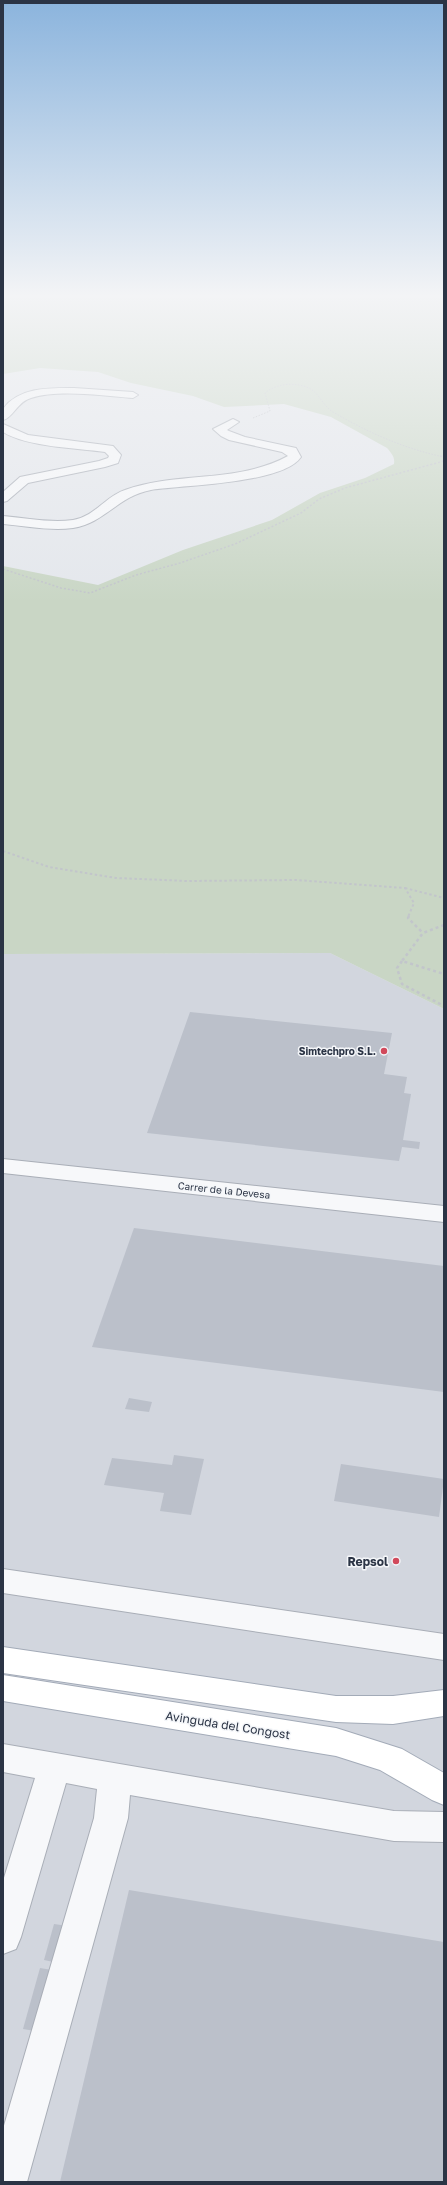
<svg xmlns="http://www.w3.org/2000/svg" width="447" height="2185" viewBox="0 0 447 2185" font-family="'Golos Text',sans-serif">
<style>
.built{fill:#d2d6de}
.green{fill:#c9d6c5}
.building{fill:#bbc0ca}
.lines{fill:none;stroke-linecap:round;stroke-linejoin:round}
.minor-casing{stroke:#a9aeb7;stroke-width:2}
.major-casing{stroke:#a3abb8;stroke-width:2}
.path-far3{stroke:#c2c5cb;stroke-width:1;stroke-dasharray:1.5 1.5;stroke-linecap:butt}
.path-far2{stroke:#c2c5cb;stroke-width:1.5;stroke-dasharray:2 2;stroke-linecap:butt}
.path-far1{stroke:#c2c5cb;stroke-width:2;stroke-dasharray:2.5 2.5;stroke-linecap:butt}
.path{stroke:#c2c5cb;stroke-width:2.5;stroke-dasharray:3 3;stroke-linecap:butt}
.minor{fill:#f7f8fa;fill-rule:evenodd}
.major{fill:#fff;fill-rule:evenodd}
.poi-dot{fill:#d1495b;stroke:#f4f6f9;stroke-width:1.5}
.labels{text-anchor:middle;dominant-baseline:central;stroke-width:3;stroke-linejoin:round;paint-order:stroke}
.poi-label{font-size:10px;font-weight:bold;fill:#2b3445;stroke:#f4f6f9;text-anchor:end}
.street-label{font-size:10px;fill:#2b3445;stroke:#f4f6f9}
.near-poi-label{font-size:12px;font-weight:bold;fill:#2b3445;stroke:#f4f6f9;text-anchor:end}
.near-street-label{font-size:12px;fill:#2b3445;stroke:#f4f6f9}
</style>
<rect width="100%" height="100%" fill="#e4e7ec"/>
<!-- built -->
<polygon class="built" points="330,953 444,1009 444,2182 3,2182 3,954"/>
<!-- green -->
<path class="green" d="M3,297H444V1009L330,953L3,954V566L98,585L183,550L272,520L320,493L365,478L394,464C395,457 392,454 387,448L331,417L284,404L224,407L193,396L131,383L98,372L40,368L3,374Z"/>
<!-- building -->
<g class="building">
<polygon points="190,1012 392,1033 384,1074 407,1077 404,1093 411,1094 403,1140 420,1142 419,1149 402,1147 399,1161 147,1133"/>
<polygon points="134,1228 444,1266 444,1392 92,1347"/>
<polygon points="129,1398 152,1402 149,1412 125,1409"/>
<polygon points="174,1455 204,1459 191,1515 160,1511 164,1493 104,1485 112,1458 172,1465"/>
<polygon points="341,1464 444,1479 439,1517 334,1501"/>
<polygon points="129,1890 444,1942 444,2182 60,2182"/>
<polygon points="54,1924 68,1926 58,1963 44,1960"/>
<polygon points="40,1968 58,1971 41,2032 23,2029"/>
</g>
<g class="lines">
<defs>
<g id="minor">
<path d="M74,388L133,392L138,395L133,398C103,396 60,389 31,398C17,402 13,418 3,420V409C19,387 49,388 74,388Z"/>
<path d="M233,419L239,422L227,430L229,431L245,437L296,448L301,457C283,484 183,485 151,490C118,496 105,523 73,528C50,531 26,526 3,524V516C26,518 50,523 73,520C94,517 106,496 125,490C179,471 236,484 288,456L282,452L229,440L221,436L213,429Z"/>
<path d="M3,424L28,435L113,446L121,455L118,463L105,467L28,483L7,501L3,502V492L20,477L99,461L108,458L109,456L105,452C76,448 27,447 3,432Z"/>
<polygon points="3,1159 444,1206 444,1222 3,1173"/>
<polygon points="3,1569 444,1634 444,1660 3,1593"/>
<polygon points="3,1744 394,1811 444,1812 444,1842 394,1841 130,1795 128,1818 27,2182 3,2182 3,2129 94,1818 97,1789 66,1783 21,1937 16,1949 3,1954 3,1881 35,1778 3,1772"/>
</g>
<g id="major">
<polygon points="3,1647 336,1696 393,1696 444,1690 444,1716 393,1724 336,1722 3,1673"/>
<polygon points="3,1675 336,1728 402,1749 444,1773 444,1805 432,1800 380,1770 336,1756 3,1701"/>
</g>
</defs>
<!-- minor casing -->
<use href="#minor" class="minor-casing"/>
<!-- major casing -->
<use href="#major" class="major-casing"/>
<!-- path-far3 -->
<path class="path-far3" d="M253,418L270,411L265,393C277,383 295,382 309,388C319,393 323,406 333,412C367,432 405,449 444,457"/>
<!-- path-far2 -->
<g class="path-far2">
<polyline points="440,456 444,457"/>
<polyline points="3,569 61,588 90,593 136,575 180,563 235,544 301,513 319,499 345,488 444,461"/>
</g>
<!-- path-far1 -->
<g class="path-far1">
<polyline points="3,851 49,867 116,878 187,881 296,880 405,888 414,903 408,917"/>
<polyline points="405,888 444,898"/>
</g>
<!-- path -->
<g class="path">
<polyline points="409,916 408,918 423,933"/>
<polyline points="444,925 423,933 402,961 444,974"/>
<polyline points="402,961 397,968 402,984 444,1006"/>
</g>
<!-- minor -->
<use href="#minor" class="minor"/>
<!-- major -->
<use href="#major" class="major"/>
</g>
<!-- sky -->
<linearGradient id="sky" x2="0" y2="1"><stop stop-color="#8bb4dd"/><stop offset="0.49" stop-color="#f3f4f6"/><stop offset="1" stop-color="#f3f4f6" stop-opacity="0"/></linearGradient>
<rect width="447" height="603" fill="url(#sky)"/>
<!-- markers -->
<g class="poi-dot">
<circle cx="384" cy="1051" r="4"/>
<circle cx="396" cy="1561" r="4"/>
</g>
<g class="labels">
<!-- poi labels -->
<g class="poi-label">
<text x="376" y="1051">Simtechpro S.L.</text>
</g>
<!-- street labels -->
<g class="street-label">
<text transform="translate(224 1190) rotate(6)">Carrer de la Devesa</text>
</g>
<!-- near-poi labels -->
<g class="near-poi-label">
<text x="388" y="1561">Repsol</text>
</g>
<!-- near-street labels -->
<g class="near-street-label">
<text transform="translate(228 1725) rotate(9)">Avinguda del Congost</text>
</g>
</g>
<!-- border -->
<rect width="447" height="2185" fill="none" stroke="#2b3445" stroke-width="8"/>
</svg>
